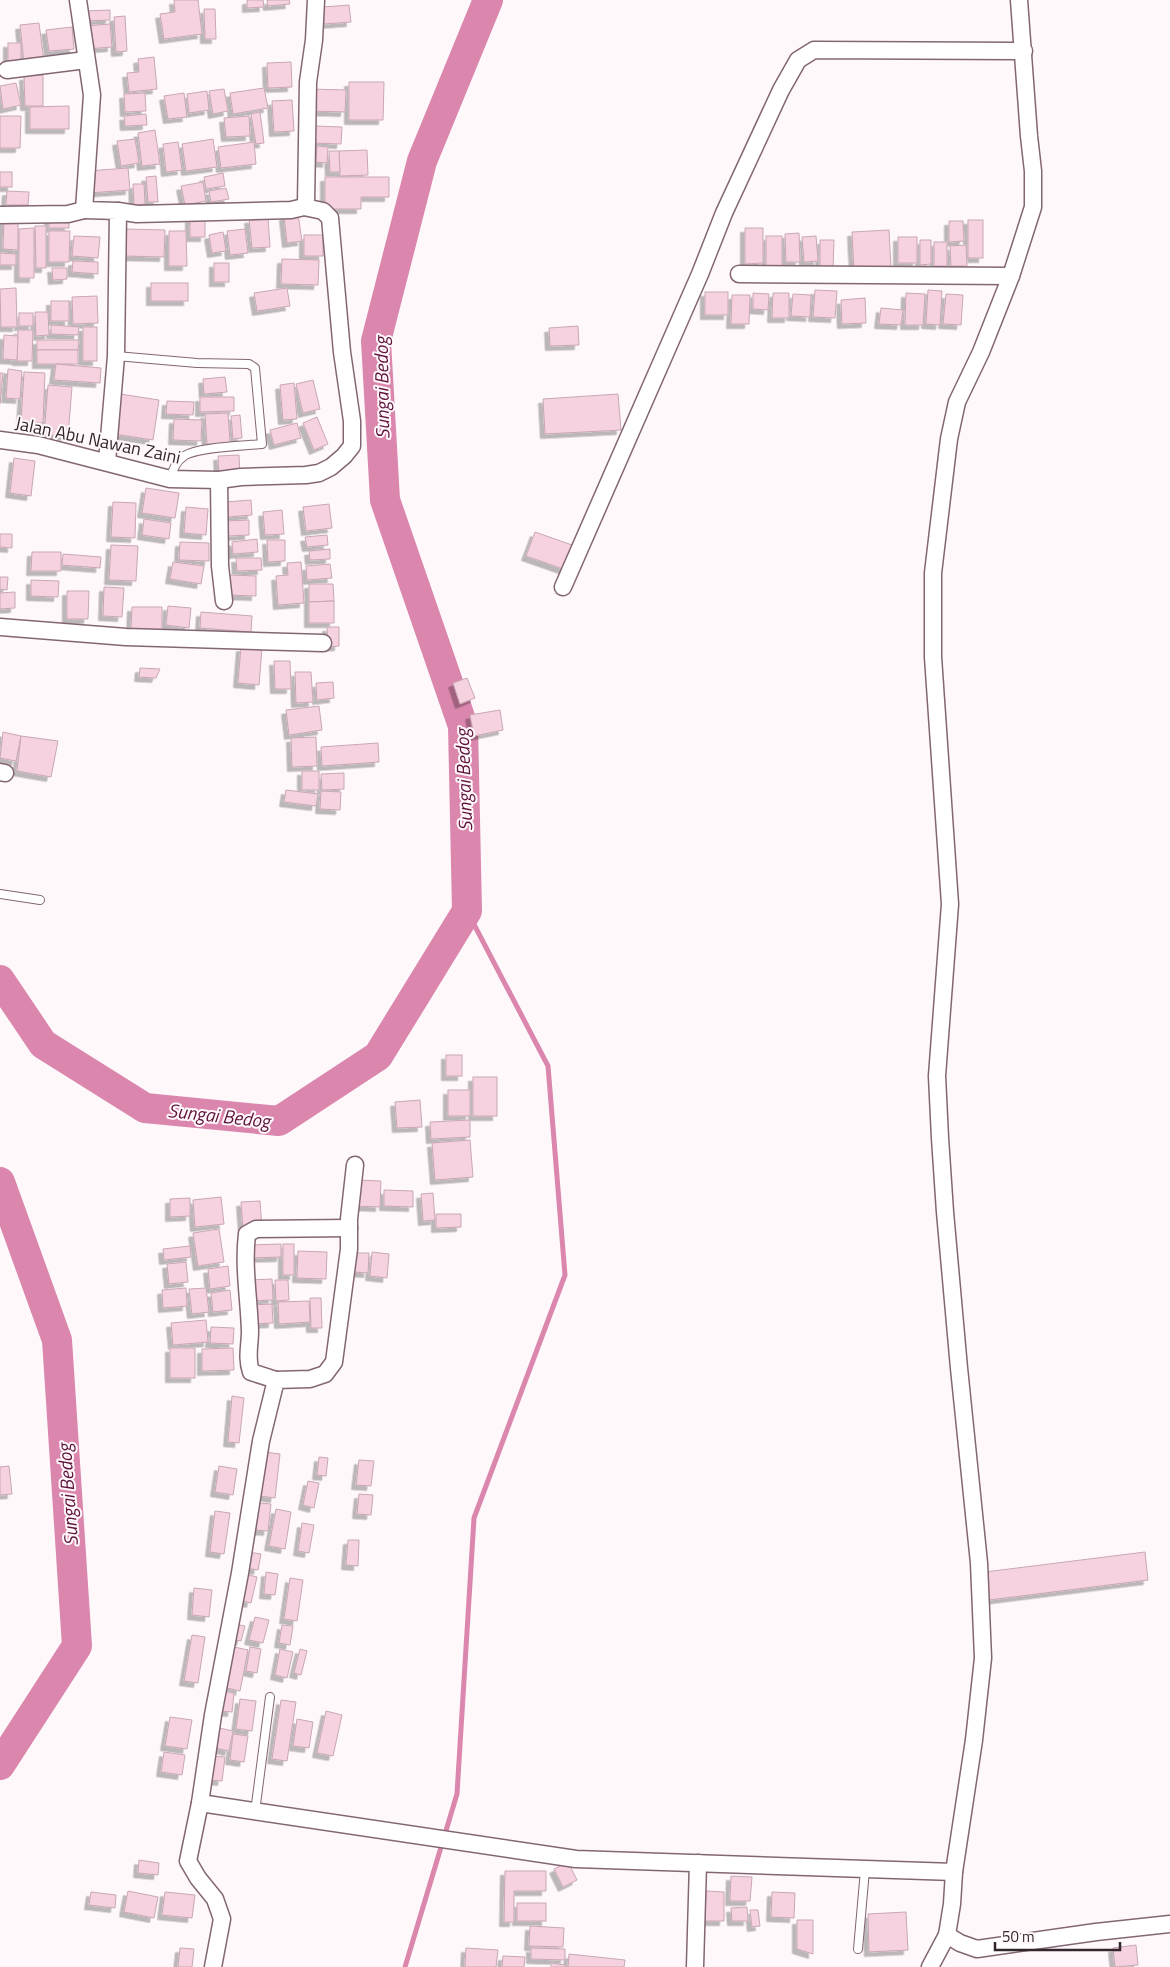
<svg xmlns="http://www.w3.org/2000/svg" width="1170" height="1967" viewBox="0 0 1170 1967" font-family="'Titillium Web',sans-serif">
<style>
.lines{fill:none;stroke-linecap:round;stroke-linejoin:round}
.stream{stroke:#da86ad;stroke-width:5}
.river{stroke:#da86ad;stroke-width:30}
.building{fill:#f6d2e1;stroke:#c7a7b4;filter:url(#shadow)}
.service-casing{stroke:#836673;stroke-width:10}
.minor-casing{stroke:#836673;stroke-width:19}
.service{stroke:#fff;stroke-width:8}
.minor{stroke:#fff;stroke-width:16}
.labels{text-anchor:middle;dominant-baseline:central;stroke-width:4;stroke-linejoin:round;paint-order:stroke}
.street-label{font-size:18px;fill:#33262c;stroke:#fff8fb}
.water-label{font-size:19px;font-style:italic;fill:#5d133c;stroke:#fff8fb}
</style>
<defs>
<filter id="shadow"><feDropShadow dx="-4.5" dy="4.5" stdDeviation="0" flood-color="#0004"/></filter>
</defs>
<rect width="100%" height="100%" fill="#fff8fb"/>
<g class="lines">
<!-- stream -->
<polyline class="stream" points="405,1967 457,1794 474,1518 565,1275 548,1066 467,911"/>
<!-- river -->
<g class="river">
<polyline points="0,980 43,1044 145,1108 279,1121 378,1056 467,911 463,726 385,500 376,341 422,161 488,0"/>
<polyline points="0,1182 57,1340 77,1646 0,1765"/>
</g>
</g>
<!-- building -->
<g class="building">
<polygon points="174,0 198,0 202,34 164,39 160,14 175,12"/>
<polygon points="247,0 263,0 264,7 247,8"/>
<polygon points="267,0 289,0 290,4 268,6"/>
<polygon points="349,5 351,22 324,24 323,7"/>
<polygon points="204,9 215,9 216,39 205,39"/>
<polygon points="110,10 110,20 84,21 84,11"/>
<polygon points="125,16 127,51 116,52 114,17"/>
<polygon points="39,23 44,61 24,63 20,25"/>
<polygon points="110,24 112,47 86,49 84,26"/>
<polygon points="72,27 74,49 49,51 46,30"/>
<rect x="8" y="43" width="13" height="22"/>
<polygon points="154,57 157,89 129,92 127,73 139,72 138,59"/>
<polygon points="291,62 292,87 268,88 267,63"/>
<polygon points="43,75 43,106 25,106 24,76"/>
<polygon points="349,82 384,82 383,120 349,120"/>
<polygon points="16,83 21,105 3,109 0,86"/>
<polygon points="264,88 268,108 233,114 230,93"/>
<polygon points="224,89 228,111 213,114 209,91"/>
<polygon points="310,89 346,90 345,112 310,111"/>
<polygon points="207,91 209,110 189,113 187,94"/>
<polygon points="145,93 146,111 125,112 124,94"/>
<polygon points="184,93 187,117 168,119 164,96"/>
<polygon points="292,100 294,131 274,132 272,101"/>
<polygon points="69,106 69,129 30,129 30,107"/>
<polygon points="260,112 264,143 256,144 251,114"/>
<polygon points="146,114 147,125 125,126 124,116"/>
<polygon points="0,116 21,116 20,148 0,148"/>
<polygon points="249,116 250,136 226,137 224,118"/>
<polygon points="314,126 342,127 341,144 314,143"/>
<polygon points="155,130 160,164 142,166 138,133"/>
<polygon points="135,139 139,163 121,166 117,141"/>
<polygon points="213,139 217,167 186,171 182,144"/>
<polygon points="178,142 182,170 166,172 163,144"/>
<polygon points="254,142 256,164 221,168 218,147"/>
<polygon points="317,146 328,147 327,163 316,162"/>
<polygon points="367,150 368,175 340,176 339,151"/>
<polygon points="329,151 339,151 340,172 330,172"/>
<polygon points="128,168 130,190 88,193 87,171"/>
<rect x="0" y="172" width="12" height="15"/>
<polygon points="223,173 225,186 206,189 204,177"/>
<polygon points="156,176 158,202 148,202 146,177"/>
<polygon points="325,177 389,177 389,197 361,197 361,209 325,209"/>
<polygon points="203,182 206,201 185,205 181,186"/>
<polygon points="133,184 144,184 145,204 134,205"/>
<polygon points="226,188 229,199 211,202 209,191"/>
<polygon points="7,191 29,192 28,205 6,205"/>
<polygon points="298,214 302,241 287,243 284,216"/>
<rect x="49" y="216" width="20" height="12"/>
<rect x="190" y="218" width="15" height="19"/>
<polygon points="268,218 270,247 252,248 249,219"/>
<polygon points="4,220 18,220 18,250 3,249"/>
<rect x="968" y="220" width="15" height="38"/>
<polygon points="949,221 963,221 964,241 949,242"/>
<polygon points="35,226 46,226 46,268 36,268"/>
<polygon points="34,228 34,278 19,278 19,229"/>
<polygon points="745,228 763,228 763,263 745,264"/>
<polygon points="125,229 165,230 164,257 124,256"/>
<polygon points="245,229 248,253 230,255 227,231"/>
<polygon points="889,230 891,268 854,270 852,232"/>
<polygon points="49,231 70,231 69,262 49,262"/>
<polygon points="169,231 186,231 187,266 169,266"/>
<polygon points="223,232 226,251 212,253 209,235"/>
<polygon points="799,233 800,262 786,262 785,234"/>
<rect x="304" y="235" width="19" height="21"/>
<polygon points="74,236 100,237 98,258 72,256"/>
<rect x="766" y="236" width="16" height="35"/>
<polygon points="816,236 818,261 804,262 802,237"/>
<rect x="898" y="237" width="19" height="26"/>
<polygon points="820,240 834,240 833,270 820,270"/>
<polygon points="920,240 931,240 931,264 920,265"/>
<rect x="934" y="242" width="13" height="24"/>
<polygon points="966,245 967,266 951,266 950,246"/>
<polygon points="0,253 16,254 16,265 0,265"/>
<polygon points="282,259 319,260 318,285 281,284"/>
<polygon points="73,261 98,262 98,274 72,272"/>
<rect x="214" y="263" width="15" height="19"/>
<polygon points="52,268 67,268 67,279 53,280"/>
<rect x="151" y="283" width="37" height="18"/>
<polygon points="16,288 17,327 1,327 0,289"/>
<polygon points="287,288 290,306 257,311 254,293"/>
<polygon points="815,290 837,291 835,318 813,317"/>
<polygon points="928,290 942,291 940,325 926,324"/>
<rect x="705" y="292" width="23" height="23"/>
<polygon points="753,293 769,294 768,310 753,309"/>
<polygon points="773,293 789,293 789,318 772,318"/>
<polygon points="906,293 925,294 923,325 905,325"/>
<polygon points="793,294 811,295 810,317 791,316"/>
<polygon points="946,294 963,295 961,325 943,324"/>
<polygon points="732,295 750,295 749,324 731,324"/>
<polygon points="97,296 98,323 73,324 72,297"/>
<polygon points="865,298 866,323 842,324 841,300"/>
<rect x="51" y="301" width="18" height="20"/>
<polygon points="881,308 903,310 901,325 879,324"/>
<polygon points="35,312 48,312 49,335 36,336"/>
<rect x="19" y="313" width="14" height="13"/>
<polygon points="51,325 79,327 78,335 51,334"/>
<polygon points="578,326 579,345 550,346 549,328"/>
<rect x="83" y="327" width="14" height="34"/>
<polygon points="18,330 33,330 32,361 17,361"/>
<polygon points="4,335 18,336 17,360 3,359"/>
<polygon points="37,340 79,340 78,350 37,350"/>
<rect x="37" y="350" width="41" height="14"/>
<polygon points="56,364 101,368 100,383 54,380"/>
<polygon points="8,369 22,371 20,399 6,398"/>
<polygon points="24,372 45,373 43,423 21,422"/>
<polygon points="0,373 3,373 0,404"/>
<polygon points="225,377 227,392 204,394 203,379"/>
<polygon points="313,380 320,409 303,413 296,384"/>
<polygon points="294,383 297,419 283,420 280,385"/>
<polygon points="48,385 72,387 68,436 44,435"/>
<polygon points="120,394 159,400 153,440 114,434"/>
<polygon points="618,394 621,430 545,434 543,399"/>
<polygon points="200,397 234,397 234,411 200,412"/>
<polygon points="167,401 194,402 193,415 166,414"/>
<polygon points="228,413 230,443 207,444 205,414"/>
<polygon points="240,415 242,438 233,439 231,416"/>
<polygon points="317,417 328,444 314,450 303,423"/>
<polygon points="174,419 202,420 201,441 173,440"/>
<polygon points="297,423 301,438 274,445 270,430"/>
<polygon points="239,455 240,474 219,475 218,456"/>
<polygon points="14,458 35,461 31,496 10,493"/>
<polygon points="146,488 179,493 175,518 142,513"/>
<polygon points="251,500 252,515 227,517 226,502"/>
<polygon points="113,502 136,503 135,538 111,537"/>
<polygon points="329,504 332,528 306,531 303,507"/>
<polygon points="186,507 208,509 206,535 184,533"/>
<polygon points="282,510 284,534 265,535 263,512"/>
<polygon points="144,519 171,523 169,539 142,535"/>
<polygon points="249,520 249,535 228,536 227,521"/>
<polygon points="535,532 575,546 566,570 526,556"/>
<polygon points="0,534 12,534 12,548 0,547"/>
<polygon points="327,535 328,545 307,547 305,537"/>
<polygon points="257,539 258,552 233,554 232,542"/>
<polygon points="267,540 285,540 285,561 268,562"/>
<polygon points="180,542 209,543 209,561 179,560"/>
<polygon points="111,545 138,546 136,581 109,580"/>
<polygon points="330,549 330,559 310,560 309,551"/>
<polygon points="32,552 61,552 61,571 31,571"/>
<polygon points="63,554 101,557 100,568 62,565"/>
<polygon points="236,558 261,558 262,570 237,571"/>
<polygon points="173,562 204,566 201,584 170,579"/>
<polygon points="301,562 304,603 278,605 276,576 288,575 287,563"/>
<polygon points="330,564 332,578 307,580 306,566"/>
<polygon points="229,575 256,576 256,596 229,595"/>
<polygon points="0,577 8,577 7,590 0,589"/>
<polygon points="31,580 59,581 58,597 31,596"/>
<polygon points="309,584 333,584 334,601 309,602"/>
<polygon points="104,587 124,588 122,617 103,616"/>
<polygon points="67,591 89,591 88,619 67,619"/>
<polygon points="15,592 15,608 0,609 0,593"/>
<polygon points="334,601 334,623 309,623 309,602"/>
<polygon points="168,606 191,608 189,628 166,625"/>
<polygon points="132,607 162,607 162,631 131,631"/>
<polygon points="201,612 252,616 251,632 200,628"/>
<polygon points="327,627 339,627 339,646 328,647"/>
<polygon points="241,647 262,648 259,685 238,683"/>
<polygon points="274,661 290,661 291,689 275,689"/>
<polygon points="140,668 160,669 156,678 139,677"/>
<polygon points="295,672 311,672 313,702 296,703"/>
<polygon points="467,678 475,698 460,704 453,683"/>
<polygon points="333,682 334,698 317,700 316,683"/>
<polygon points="319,706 322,730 289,735 286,710"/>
<polygon points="500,710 503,730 474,736 470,715"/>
<polygon points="3,732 21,736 16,761 0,758"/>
<polygon points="21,736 58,741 51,777 17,771"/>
<polygon points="316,737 317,766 292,767 291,738"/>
<polygon points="378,743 379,762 322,766 321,747"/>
<rect x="302" y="771" width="17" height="19"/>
<polygon points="344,773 344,789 322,790 321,774"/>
<polygon points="286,790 318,794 316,806 284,802"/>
<polygon points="321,791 341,792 340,810 320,809"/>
<rect x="446" y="1055" width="16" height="21"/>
<rect x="473" y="1077" width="24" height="39"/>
<rect x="448" y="1090" width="22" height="26"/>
<polygon points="420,1100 422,1127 397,1128 395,1102"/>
<polygon points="470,1120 470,1137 431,1139 430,1122"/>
<polygon points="470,1140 473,1177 435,1180 432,1143"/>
<polygon points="357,1180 381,1181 380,1207 356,1206"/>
<polygon points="384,1190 413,1191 413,1207 384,1206"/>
<polygon points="433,1193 435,1220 423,1221 421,1194"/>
<polygon points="221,1197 224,1224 195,1227 193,1200"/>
<polygon points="190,1198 190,1216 170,1217 170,1199"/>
<polygon points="260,1201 262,1228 243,1229 241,1202"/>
<polygon points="436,1214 461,1214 461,1227 436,1228"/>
<polygon points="219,1229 224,1262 198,1266 193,1233"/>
<polygon points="281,1244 281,1257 249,1258 249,1245"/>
<rect x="283" y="1244" width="11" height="31"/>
<polygon points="190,1246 191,1257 164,1260 163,1249"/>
<polygon points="298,1251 327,1252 326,1279 297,1278"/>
<polygon points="372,1252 389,1254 387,1278 370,1276"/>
<polygon points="355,1253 369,1253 368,1273 354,1272"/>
<polygon points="186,1262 188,1282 169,1284 167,1264"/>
<polygon points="228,1266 230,1286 210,1289 208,1269"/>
<polygon points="272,1279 273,1300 251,1301 250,1280"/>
<polygon points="275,1280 288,1280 289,1300 276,1301"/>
<polygon points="186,1288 187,1306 163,1308 162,1290"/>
<polygon points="206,1288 209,1312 192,1314 189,1289"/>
<polygon points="230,1290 232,1310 213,1312 211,1293"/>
<polygon points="310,1298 321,1298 322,1328 311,1328"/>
<polygon points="309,1301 310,1322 279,1324 278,1302"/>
<polygon points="272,1304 273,1323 251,1324 251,1305"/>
<polygon points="206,1320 208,1342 173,1345 171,1323"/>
<polygon points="211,1327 234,1328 233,1344 210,1343"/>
<rect x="170" y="1348" width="25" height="30"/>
<polygon points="233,1348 234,1370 202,1371 202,1349"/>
<polygon points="232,1396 244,1398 239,1443 228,1442"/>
<polygon points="265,1452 280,1454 275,1498 260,1496"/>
<polygon points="319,1457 328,1458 326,1476 317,1475"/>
<polygon points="359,1460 374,1461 371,1486 356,1485"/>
<polygon points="9,1466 12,1494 0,1495 0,1467"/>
<polygon points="219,1466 237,1469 233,1495 215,1492"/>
<polygon points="308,1481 319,1483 314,1508 303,1505"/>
<polygon points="359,1494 373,1495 371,1515 357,1514"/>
<polygon points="259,1503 271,1504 268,1531 256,1530"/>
<polygon points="276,1509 291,1512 285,1549 269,1546"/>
<polygon points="215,1511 230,1513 224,1554 210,1552"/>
<polygon points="302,1523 314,1525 309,1553 298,1551"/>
<polygon points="348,1540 359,1540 358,1566 346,1565"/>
<polygon points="248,1552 261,1554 258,1570 245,1568"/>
<polygon points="1145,1552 1148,1580 989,1600 985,1572"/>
<polygon points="266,1572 278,1574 275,1595 264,1594"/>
<polygon points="245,1574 257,1577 251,1603 239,1600"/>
<polygon points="290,1578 303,1580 297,1621 284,1619"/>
<polygon points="194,1588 212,1590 209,1617 192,1615"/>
<polygon points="255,1617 269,1620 263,1643 249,1640"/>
<polygon points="234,1624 245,1626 241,1641 231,1639"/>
<polygon points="282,1625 293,1626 290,1645 279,1643"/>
<polygon points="192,1635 205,1637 198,1683 184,1681"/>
<polygon points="230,1646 248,1650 240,1691 223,1687"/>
<polygon points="250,1647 261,1649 257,1673 246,1671"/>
<polygon points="280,1649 293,1652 287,1678 275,1675"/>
<polygon points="300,1649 307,1651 301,1675 294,1673"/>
<polygon points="222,1691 234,1693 232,1712 220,1711"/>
<polygon points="240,1699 256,1701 252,1731 236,1729"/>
<polygon points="281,1700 296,1702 287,1761 272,1759"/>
<polygon points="326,1711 342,1715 333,1756 317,1753"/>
<polygon points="170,1717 192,1720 187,1749 165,1746"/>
<polygon points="297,1719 313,1722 309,1748 293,1746"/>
<polygon points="215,1727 233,1731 229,1751 211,1747"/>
<polygon points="233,1734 248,1736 244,1762 230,1760"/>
<polygon points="164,1752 185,1755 182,1775 161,1772"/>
<polygon points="212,1756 225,1757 222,1781 209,1780"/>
<polygon points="139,1860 159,1863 158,1875 138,1873"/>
<polygon points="568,1862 577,1880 563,1887 554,1869"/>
<polygon points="505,1871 546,1871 546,1891 514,1891 514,1922 504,1922"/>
<polygon points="731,1876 752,1877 750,1901 730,1901"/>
<polygon points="128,1891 158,1897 154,1918 124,1912"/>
<polygon points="706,1891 724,1892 724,1921 705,1921"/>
<polygon points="91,1892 116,1895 115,1908 89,1905"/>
<polygon points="165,1892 195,1895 192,1918 162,1915"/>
<polygon points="772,1892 795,1893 794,1918 771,1917"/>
<rect x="517" y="1903" width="29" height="18"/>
<polygon points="747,1907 748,1921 732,1921 731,1908"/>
<polygon points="750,1910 758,1910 760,1926 752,1927"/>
<polygon points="906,1912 908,1950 869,1952 868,1914"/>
<polygon points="797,1920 813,1920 813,1954 797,1949"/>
<polygon points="530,1926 564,1928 563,1947 529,1946"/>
<polygon points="1136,1945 1138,1965 1115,1967 1113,1948"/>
<polygon points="180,1948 194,1949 192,1967 178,1967"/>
<polygon points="466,1948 498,1950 496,1967 465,1967"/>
<polygon points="531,1948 565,1949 565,1960 531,1959"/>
<polygon points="569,1954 625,1960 624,1967 568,1967"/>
<polygon points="503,1956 525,1957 524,1967 502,1967"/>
<polygon points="551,1963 565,1965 565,1967 551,1967"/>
</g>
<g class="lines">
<defs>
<g id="service">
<path d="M116,356L197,363L249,364L255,368L262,444C244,446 197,447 184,456C176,461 173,470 170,479"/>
<polyline points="0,894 40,900"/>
<polyline points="255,1812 270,1697"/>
<polyline points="858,1949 865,1870"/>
</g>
<g id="minor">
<polyline points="78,0 92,95 84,210 118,211 116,356 107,462"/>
<polyline points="1019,0 1029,136 1033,171 1033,207 1011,276 981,352 957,402 949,439 933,573 933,657 950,904 937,1076 940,1138 945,1212 959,1368 979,1563 983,1658 974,1740 954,1872 952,1904 947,1935 960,1943 977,1949 1096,1932 1170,1924"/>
<polyline points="7,70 86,60"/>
<polyline points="118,211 137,214 291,210 304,207 306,204 308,82 314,40 316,0"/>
<polyline points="0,215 68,214 84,210"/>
<polyline points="739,274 1011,276"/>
<polyline points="0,440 38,445 170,479 219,480 241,477 306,475 319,473 331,467 344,456 352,446 352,421 342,352 330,218 323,211 304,207"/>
<polyline points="219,480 220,566 224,601"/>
<polyline points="563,587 700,274 724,213 781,90 798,60 814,50 1024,51"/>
<polyline points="0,627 126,637 323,643"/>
<polyline points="0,772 5,773"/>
<path d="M276,1380L251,1372C246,1357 250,1346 250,1331C249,1299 243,1266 247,1234L256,1229L349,1228"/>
<polyline points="200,1803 576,1859 954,1872"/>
<polyline points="213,1967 222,1919 215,1899 198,1878 188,1861 200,1803 213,1715 240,1573 261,1441 276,1380 310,1379 325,1374 334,1362 349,1249 349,1219 355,1165"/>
<polyline points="695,1967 698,1863"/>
<polyline points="930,1967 947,1935"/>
</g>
</defs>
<!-- service casing -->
<use href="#service" class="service-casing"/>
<!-- minor casing -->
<use href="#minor" class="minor-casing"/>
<!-- service -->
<use href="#service" class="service"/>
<!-- minor -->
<use href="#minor" class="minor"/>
</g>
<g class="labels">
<!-- street labels -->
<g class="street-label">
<text transform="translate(98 440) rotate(12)">Jalan Abu Nawan Zaini</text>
</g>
<!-- water labels -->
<g class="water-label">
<text transform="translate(381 388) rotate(-91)">Sungai Bedog</text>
<text transform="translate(463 780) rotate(-92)">Sungai Bedog</text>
<text transform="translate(219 1115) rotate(6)">Sungai Bedog</text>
<text transform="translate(67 1495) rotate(-94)">Sungai Bedog</text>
</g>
</g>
<!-- scale -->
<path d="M995 1942v8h125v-8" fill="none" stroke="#33262c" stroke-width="2.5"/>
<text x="1002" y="1942" font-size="15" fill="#33262c" stroke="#fff8fb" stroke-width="4" paint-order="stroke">50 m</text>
</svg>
